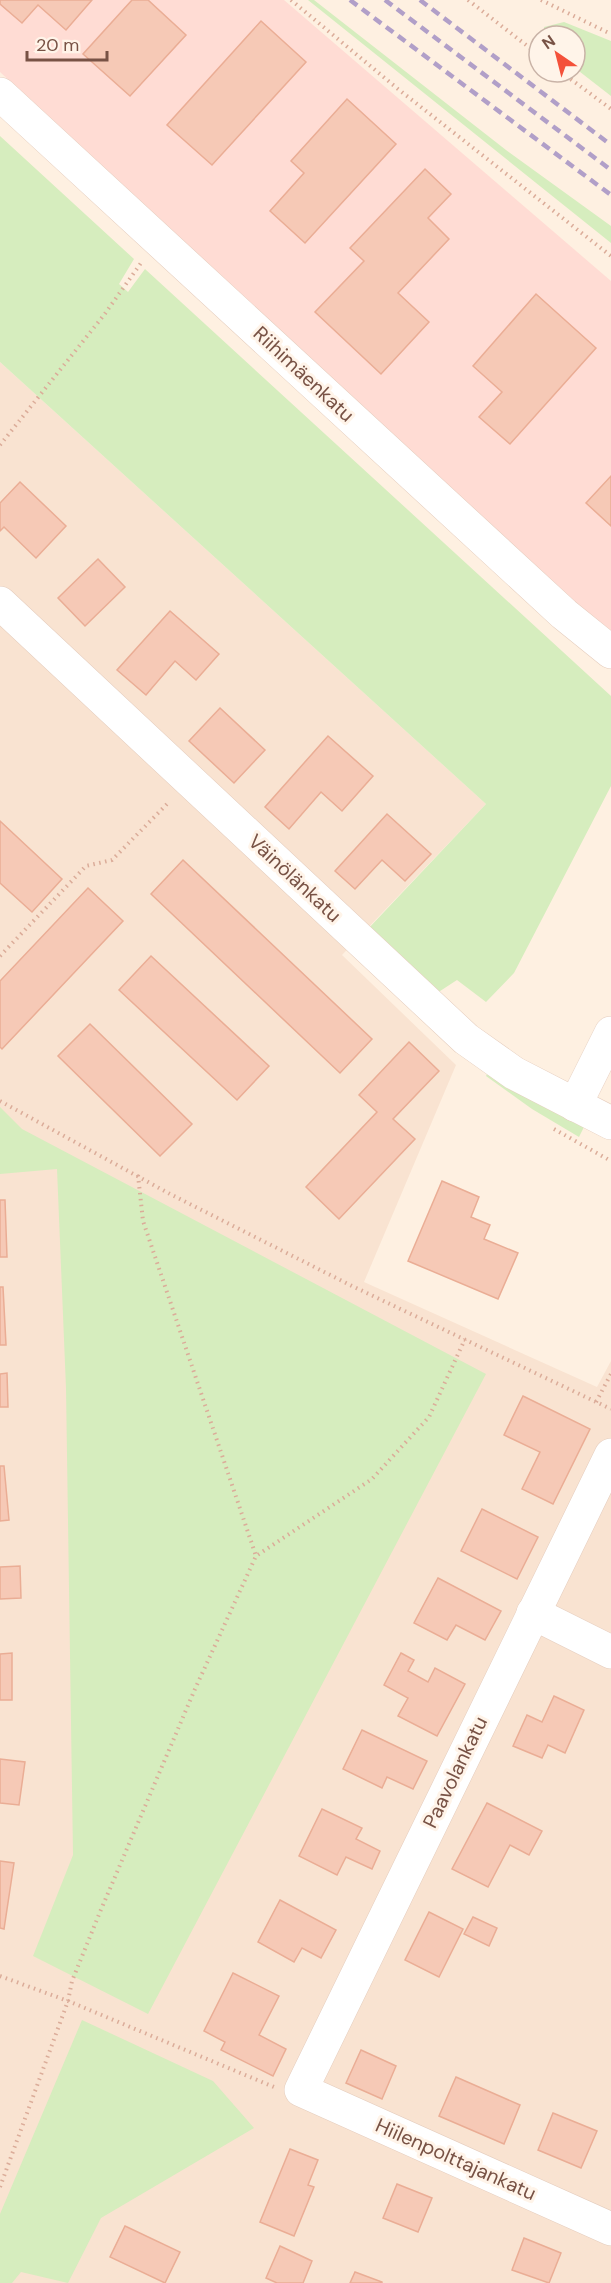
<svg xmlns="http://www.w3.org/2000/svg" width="611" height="2283" viewBox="0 0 611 2283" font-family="'DM Sans',sans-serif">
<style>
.residential{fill:#f9e3d1}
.commercial{fill:#ffdcd4}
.green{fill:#d6edbe}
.building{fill:#f6c9b6;stroke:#eaad95;stroke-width:1.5}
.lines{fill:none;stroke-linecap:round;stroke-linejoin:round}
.minor-casing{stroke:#e5cdbe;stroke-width:34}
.path{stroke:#dbac99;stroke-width:4;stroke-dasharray:1.5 4.5;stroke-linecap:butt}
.minor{stroke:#fff;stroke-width:33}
.rail{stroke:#b19fc8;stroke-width:4.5;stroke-dasharray:9 6;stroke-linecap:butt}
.labels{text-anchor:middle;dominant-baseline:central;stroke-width:6;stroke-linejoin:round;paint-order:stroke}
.street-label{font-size:20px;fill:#785245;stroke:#fff4e9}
</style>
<rect width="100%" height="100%" fill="#fef0e1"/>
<!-- residential -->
<polygon class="residential" points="0,362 486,804 342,955 456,1065 364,1282 597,1387 611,1361 611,2283 0,2283"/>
<!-- commercial -->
<polygon class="commercial" points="0,0 284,0 611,281 611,637 0,72"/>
<!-- green -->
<g class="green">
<polygon points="308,0 314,0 506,150 611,226 611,243"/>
<polygon points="564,22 611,41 611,96 575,68 575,36 545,36 544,27"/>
<polygon points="0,136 134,259 119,284 128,292 145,269 611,696 611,786 514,973 486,1002 457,980 434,995 367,930 486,804 0,362"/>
<polygon points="488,1072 586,1123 579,1137 532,1109 486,1076"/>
<polygon points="0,1107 22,1129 486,1374 148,2014 33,1956 73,1855 66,1388 57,1169 0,1174"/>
<polygon points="82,2020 213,2081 254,2128 101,2218 68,2283 21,2272 12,2283 0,2283 0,2214"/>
</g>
<!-- building -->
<g class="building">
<polygon points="0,0 92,0 66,30 38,5 22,23 0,4"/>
<polygon points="132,0 148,0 186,35 130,96 83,54"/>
<polygon points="261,21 306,62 212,165 167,125"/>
<polygon points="347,99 396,144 305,243 270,211 304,173 291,161"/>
<polygon points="425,169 451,194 428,218 449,239 398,293 429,322 381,374 315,312 364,261 350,248"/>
<polygon points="536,294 596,348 510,444 479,417 502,392 473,366"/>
<polygon points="611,476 611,526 586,503"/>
<polygon points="20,482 66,526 36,558 4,527 0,531 0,503"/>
<polygon points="98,559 125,587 85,626 58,598"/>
<polygon points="170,611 219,654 196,680 175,661 146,695 117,670"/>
<polygon points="220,708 265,750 234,783 189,741"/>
<polygon points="328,736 373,776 342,811 321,792 289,829 265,807"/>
<polygon points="387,814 431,854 405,881 382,860 355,889 335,871"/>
<polygon points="0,821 62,879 32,912 0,883"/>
<polygon points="183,860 372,1039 340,1073 151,894"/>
<polygon points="88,888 123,921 2,1049 0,1047 0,981"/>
<polygon points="151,956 269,1066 237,1100 119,990"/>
<polygon points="90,1024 192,1124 160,1156 58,1056"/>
<polygon points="409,1042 439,1071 393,1119 415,1139 339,1219 306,1187 377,1112 359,1095"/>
<polygon points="442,1181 479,1197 471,1217 490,1225 484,1239 518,1253 498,1299 408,1261"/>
<polygon points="0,1200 5,1200 7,1257 0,1257"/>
<polygon points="0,1287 3,1287 6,1345 0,1345"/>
<polygon points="7,1373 8,1407 0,1407 0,1374"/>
<polygon points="523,1396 590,1429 553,1504 522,1489 540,1452 504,1435"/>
<polygon points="0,1466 4,1466 9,1520 0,1521"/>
<polygon points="482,1509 538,1537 517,1579 461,1551"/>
<polygon points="20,1566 21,1598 0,1599 0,1567"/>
<polygon points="438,1578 501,1611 485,1640 456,1625 447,1640 414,1623"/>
<polygon points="12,1653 12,1700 0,1700 0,1654"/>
<polygon points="401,1653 414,1660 408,1671 428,1682 435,1668 465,1684 437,1736 398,1716 408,1698 384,1685"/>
<polygon points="554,1696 584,1710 565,1753 548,1745 542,1758 513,1746 527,1715 542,1722"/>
<polygon points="362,1730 427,1761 413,1789 387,1777 382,1788 343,1769"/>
<polygon points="0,1759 25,1762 19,1805 0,1803"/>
<polygon points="487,1803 542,1831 529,1855 510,1845 488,1887 452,1869"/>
<polygon points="322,1809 362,1828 356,1839 380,1851 372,1869 346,1857 337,1875 299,1856"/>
<polygon points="0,1861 14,1863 4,1929 0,1928"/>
<polygon points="280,1900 336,1930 321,1958 302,1948 294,1962 258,1942"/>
<polygon points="429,1912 463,1929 439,1977 405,1960"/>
<polygon points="473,1917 497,1928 489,1946 464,1934"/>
<polygon points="233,1973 279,1996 259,2035 286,2049 273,2076 221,2050 225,2042 204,2031"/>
<polygon points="361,2050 396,2066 382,2099 346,2083"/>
<polygon points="456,2077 520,2105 504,2144 439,2116"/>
<polygon points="553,2113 597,2131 581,2168 538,2150"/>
<polygon points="290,2149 318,2160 308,2185 314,2187 294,2236 260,2222"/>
<polygon points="397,2184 432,2198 418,2232 383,2218"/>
<polygon points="125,2226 180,2252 165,2283 110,2257"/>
<polygon points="524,2238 561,2253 549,2283 512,2270"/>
<polygon points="280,2246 312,2261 303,2283 277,2283 266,2278"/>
<polygon points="355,2272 382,2282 382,2283 350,2283"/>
</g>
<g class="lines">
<defs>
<g id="minor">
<polyline points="0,94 564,614 611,652"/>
<polyline points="0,603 466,1039 514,1073 611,1123"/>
<polyline points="575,1105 611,1033"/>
<polyline points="611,1455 301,2090 611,2229"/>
<polyline points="533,1613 611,1652"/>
</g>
</defs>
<!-- minor casing -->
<use href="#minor" class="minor-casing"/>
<!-- path -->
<g class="path">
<polyline points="291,0 398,89 611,256"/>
<polyline points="468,0 539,55"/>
<polyline points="541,0 611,34"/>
<polyline points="561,72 611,109"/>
<polyline points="0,445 104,315 141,263"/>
<polyline points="0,956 86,866 112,860 169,802"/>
<polyline points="0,1101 170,1194 352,1286 611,1409"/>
<polyline points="554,1129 611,1161"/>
<polyline points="138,1175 143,1221 256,1556"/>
<polyline points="596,1402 611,1374"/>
<polyline points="0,1976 68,2001 274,2087"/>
<polyline points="0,2187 68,2001 72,1981 100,1912 195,1689 256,1556 372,1479 429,1417 465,1339"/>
</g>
<!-- minor -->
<use href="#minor" class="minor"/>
<!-- rail -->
<g class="rail">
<polyline points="350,0 611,195"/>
<polyline points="385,0 611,170"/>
<polyline points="420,0 611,145"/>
</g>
</g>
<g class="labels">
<!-- street labels -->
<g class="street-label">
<text transform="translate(304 374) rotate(43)">Riihimäenkatu</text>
<text transform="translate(295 878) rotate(43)">Väinölänkatu</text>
<text transform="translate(455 1772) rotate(-64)">Paavolankatu</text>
<text transform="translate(456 2159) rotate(24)">Hiilenpolttajankatu</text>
</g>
</g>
<!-- north arrow -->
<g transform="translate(557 54) rotate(325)"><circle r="28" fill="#fff4e9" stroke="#c9b3a7" stroke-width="1.5"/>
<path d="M0-4.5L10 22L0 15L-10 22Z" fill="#f4513a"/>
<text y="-9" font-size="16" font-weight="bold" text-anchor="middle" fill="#785245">N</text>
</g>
<!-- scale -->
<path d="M27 51v9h80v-9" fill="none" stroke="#785245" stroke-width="3"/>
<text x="36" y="51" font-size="18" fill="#785245" stroke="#fff4e9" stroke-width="4.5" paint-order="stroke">20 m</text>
</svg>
